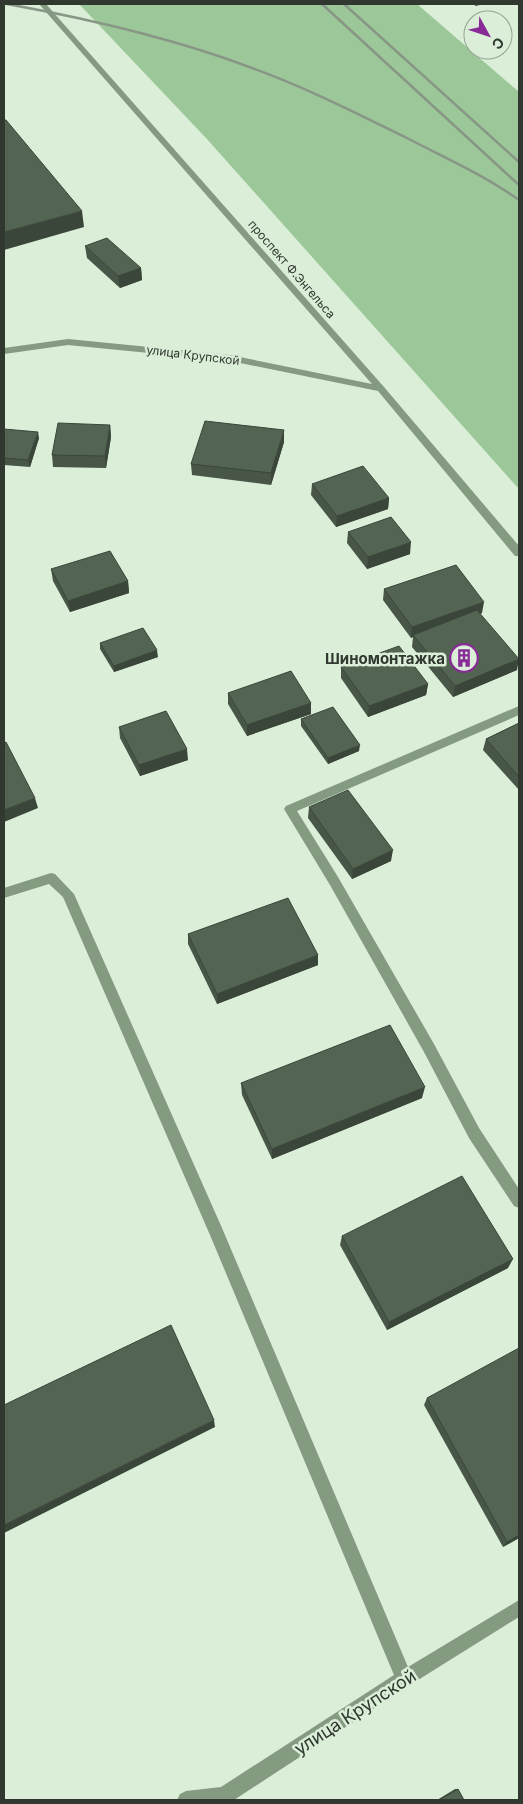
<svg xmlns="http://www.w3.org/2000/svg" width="523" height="1804" viewBox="0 0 523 1804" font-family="Inter,sans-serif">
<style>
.green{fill:#9cc798}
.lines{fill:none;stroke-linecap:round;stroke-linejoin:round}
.minor{fill:#849a81;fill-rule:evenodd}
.rail{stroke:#889686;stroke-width:2.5}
.wall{fill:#475647}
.shaded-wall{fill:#3a4639}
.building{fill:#536452;stroke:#3a4639}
.labels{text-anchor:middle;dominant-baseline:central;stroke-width:5;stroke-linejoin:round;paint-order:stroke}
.far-street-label{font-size:12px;fill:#30382f;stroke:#daeed8}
.poi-label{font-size:15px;font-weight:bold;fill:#30382f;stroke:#daeed8;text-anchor:end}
.near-street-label{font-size:18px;fill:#30382f;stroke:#daeed8}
</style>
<rect width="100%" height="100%" fill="#daeed8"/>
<!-- green -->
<polygon class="green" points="79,4 417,4 519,92 519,489 206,138"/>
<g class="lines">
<!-- minor -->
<g class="minor">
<polygon points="39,4 46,4 384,387 519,546 519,556 515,556 378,391 230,361 68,345 4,354 4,348 68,339 230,355 372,384"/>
<polygon points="519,706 519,715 297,811 338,877 434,1044 479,1128 519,1189 519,1208 514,1206 469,1138 424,1052 330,885 284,809 286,806"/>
<polygon points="51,873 55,874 74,894 222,1228 408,1667 519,1600 519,1617 410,1685 234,1800 177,1800 180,1794 186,1791 221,1787 394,1675 210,1235 63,897 49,884 4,898 4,888"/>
</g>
<!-- rail -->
<g class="rail">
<path d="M7,4C90,19 173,38 252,68C305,87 356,113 407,138C445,158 484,175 519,200"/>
<polyline points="322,4 519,185"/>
<polyline points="344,4 519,162"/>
</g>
</g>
<!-- wall -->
<g class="wall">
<polygon points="85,246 141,268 142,280 120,288 87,258"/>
<polygon points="110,425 111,437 106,468 53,467 52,455"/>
<polygon points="4,429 39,438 30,467 4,465"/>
<polygon points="284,442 271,485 192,475 191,464"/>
<polygon points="312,484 389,498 388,509 336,527 311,495"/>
<polygon points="348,532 410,554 367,569 347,543"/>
<polygon points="51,569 128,581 129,593 70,612 53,581"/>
<polygon points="384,589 482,613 480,614 517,670 453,697 412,647 413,637 411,638 383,600"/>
<polygon points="100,643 158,657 114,672 100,649"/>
<polygon points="341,667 428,684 426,695 368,717 341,678"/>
<polygon points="228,693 311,703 311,714 247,736 228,704"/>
<polygon points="301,719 359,751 328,764 301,726"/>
<polygon points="519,723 519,790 483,750 486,739"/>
<polygon points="119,727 188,760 140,776 120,738"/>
<polygon points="309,807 391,861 352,879 308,818"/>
<polygon points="188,934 318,965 217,1004 188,944"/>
<polygon points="241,1083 422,1098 272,1159 242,1095"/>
<polygon points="342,1236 508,1268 387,1330 340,1245"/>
<polygon points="427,1398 519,1538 503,1547 424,1405"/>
<polygon points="455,1789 458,1789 464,1800 437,1800"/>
</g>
<!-- shaded-wall -->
<g class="shaded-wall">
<polygon points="475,4 485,4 475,6"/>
<polygon points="82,211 84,227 4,250 4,232"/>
<polygon points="141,268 142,280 120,288 118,276"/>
<polygon points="110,425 111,437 106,468 105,456"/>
<polygon points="284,430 284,442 271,485 271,473"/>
<polygon points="38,432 39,438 30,467 28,460"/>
<polygon points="389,498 388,509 336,527 337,516"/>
<polygon points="411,542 410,554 367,569 368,557"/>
<polygon points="128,581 129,593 70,612 68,601"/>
<polygon points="484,602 482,613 415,637 413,635 413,637 411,638 412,627"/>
<polygon points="157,650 158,657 114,672 114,666"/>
<polygon points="519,659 517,670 453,697 455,686"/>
<polygon points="428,684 426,695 368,717 369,706"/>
<polygon points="311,703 311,714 247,736 247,725"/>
<polygon points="360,745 359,751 328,764 328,758"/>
<polygon points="187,749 188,760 140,776 139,765"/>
<polygon points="35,798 38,808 4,822 4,810"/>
<polygon points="393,850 391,861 352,879 353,869"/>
<polygon points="318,955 318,965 217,1004 217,994"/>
<polygon points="425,1087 422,1098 272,1159 272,1149"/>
<polygon points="513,1259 508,1268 387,1330 389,1322"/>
<polygon points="214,1420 215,1427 4,1533 4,1525"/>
<polygon points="519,1535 519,1538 503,1547 507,1542"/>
</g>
<!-- building -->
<g class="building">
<polygon points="4,120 6,120 82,211 4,232"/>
<polygon points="107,238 141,268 118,276 85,246"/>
<polygon points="205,421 284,430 271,473 191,464"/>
<polygon points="58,423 110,425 105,456 52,455"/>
<polygon points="4,429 38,432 28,460 4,458"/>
<polygon points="363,466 389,498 337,516 312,484"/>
<polygon points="391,517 411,542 368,557 348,532"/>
<polygon points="110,551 128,581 68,601 51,569"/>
<polygon points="456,565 484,602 412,627 384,589"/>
<polygon points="477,610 519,659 455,686 413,635"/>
<polygon points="143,628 157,650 114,666 100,643"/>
<polygon points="399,646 428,684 369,706 341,667"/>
<polygon points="291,671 311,703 247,725 228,693"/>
<polygon points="333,707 360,745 328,758 301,719"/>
<polygon points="166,711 187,749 139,765 119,727"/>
<polygon points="519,723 519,777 486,739"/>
<polygon points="6,742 35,798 4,810 4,743"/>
<polygon points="348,790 393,850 353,869 309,807"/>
<polygon points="288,898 318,955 217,994 188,934"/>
<polygon points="390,1025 425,1087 272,1149 241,1083"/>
<polygon points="462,1176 513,1259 389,1322 342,1236"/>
<polygon points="171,1325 214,1420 4,1525 4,1405"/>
<polygon points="519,1348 519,1535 507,1542 427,1398"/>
<polygon points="458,1789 464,1800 439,1800"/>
</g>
<!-- icons -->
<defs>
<symbol id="building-ring" viewBox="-11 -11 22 22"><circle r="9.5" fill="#daeed8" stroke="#882b96" stroke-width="1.5"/><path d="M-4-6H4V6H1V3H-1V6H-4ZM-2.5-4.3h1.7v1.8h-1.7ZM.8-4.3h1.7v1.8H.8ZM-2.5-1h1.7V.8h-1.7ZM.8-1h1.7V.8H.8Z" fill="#882b96"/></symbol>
</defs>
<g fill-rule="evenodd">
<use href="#building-ring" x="448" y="642" width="32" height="32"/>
</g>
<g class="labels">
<!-- far-street labels -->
<g class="far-street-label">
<text transform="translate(292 269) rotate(49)">проспект Ф.Энгельса</text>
<text transform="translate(193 355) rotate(7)">улица Крупской</text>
</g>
<!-- poi labels -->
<g class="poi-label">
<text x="445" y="658">Шиномонтажка</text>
</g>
<!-- near-street labels -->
<g class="near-street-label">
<text transform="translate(355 1712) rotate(-33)">улица Крупской</text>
</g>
</g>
<!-- border -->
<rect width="523" height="1804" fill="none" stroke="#30382f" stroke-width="10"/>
<!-- north arrow -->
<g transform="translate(488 35) rotate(130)"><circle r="24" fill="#daeed8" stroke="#96a594"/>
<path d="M0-4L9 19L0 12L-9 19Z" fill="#882b96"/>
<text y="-8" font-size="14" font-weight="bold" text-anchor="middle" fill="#30382f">С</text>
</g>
</svg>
